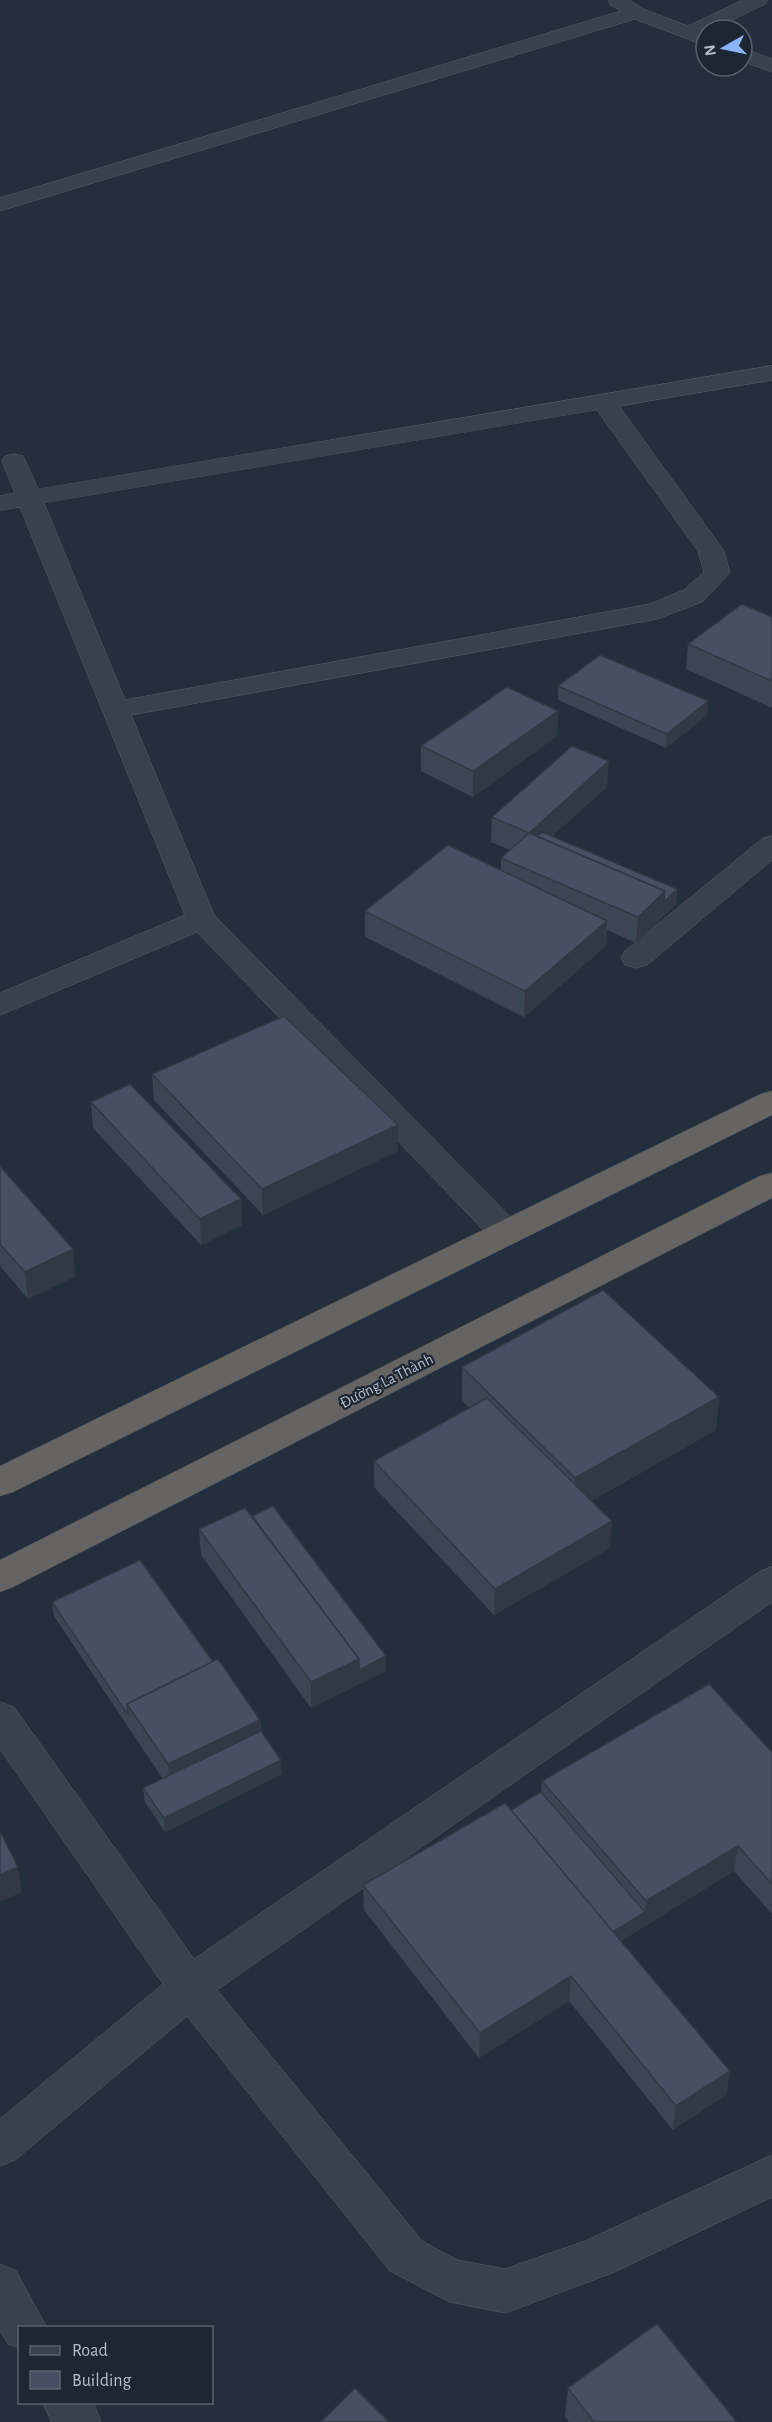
<svg xmlns="http://www.w3.org/2000/svg" width="772" height="2422" viewBox="0 0 772 2422" font-family="'Alegreya Sans',sans-serif">
<style>
.lines{fill:none;stroke-linecap:round;stroke-linejoin:round}
.minor-casing{stroke:#565f6c;stroke-width:1}
.trunk-casing{stroke:#434c59;stroke-width:1}
.minor{fill:#38414e;fill-rule:evenodd}
.trunk{fill:#656462;fill-rule:evenodd}
.wall{fill:#3b4654}
.shaded-wall{fill:#303945}
.building{fill:#455162;stroke:#303945;stroke-width:1.5}
.labels{text-anchor:middle;stroke-width:4.5;stroke-linejoin:round;paint-order:stroke}
.street-label{font-size:16px;fill:#b4bcc9;stroke:#1d2633}
</style>
<rect width="100%" height="100%" fill="#242f3e"/>
<g class="lines">
<g class="minor-casing">
<g id="minor">
<polygon points="609,0 629,0 643,9 688,26 743,0 768,0 765,4 711,30 706,30 706,46 635,19 0,211 0,198 621,11 611,5"/>
<polygon points="742,48 772,59 772,72 742,61"/>
<path d="M772 366V380L619 406 724 551 730 573 702 602 657 619 131 715 214 915 518 1225 523 1233 518 1241 506 1245 494 1241 197 932 0 1015V993L185 915 20 507 0 510V496L15 493 2 461 5 456 14 454 23 456 38 489ZM597 410 698 551 704 572 684 590 650 604 125 700 44 503Z"/>
<polygon points="772,836 772,860 647,965 636,968 625,965 621,958 625,951 762,839"/>
<polygon points="772,1567 772,1602 217,1990 422,2241 457,2260 505,2269 585,2241 772,2155 772,2197 612,2273 505,2313 450,2302 390,2271 187,2016 15,2160 0,2166 0,2119 163,1984 0,1749 0,1702 14,1707 194,1959 759,1572"/>
<polygon points="0,2264 16,2271 47,2328 20,2328 20,2348 8,2344 0,2330"/>
<polygon points="43,2402 93,2402 101,2422 52,2422"/>
</g>
</g>
<g class="trunk-casing">
<g id="trunk">
<polygon points="772,1091 772,1115 13,1492 0,1496 0,1466 761,1094"/>
<polygon points="772,1173 772,1198 13,1587 0,1592 0,1560 760,1176"/>
</g>
</g>
<use href="#minor" class="minor"/>
<use href="#trunk" class="trunk"/>
</g>
<g class="wall">
<polygon points="772,617 772,708 686,669 688,644"/>
<polygon points="558,686 708,701 707,715 666,748 558,700"/>
<polygon points="558,711 557,736 473,797 421,771 421,746"/>
<polygon points="607,787 552,836 677,889 676,904 636,943 607,930 606,946 524,1017 365,937 365,911 501,870 501,858 510,850 491,842 492,817"/>
<polygon points="152,1074 398,1151 263,1215 154,1100"/>
<polygon points="91,1102 241,1199 242,1225 201,1245 93,1128"/>
<polygon points="0,1166 76,1276 28,1299 0,1266"/>
<polygon points="462,1367 719,1397 716,1430 591,1501 610,1548 494,1615 374,1487 374,1461 469,1408 462,1400"/>
<polygon points="252,1516 386,1671 311,1708 201,1555 199,1529"/>
<polygon points="52,1602 213,1662 260,1720 261,1731 282,1774 165,1832 145,1802 143,1788 163,1779 54,1616"/>
<polygon points="772,1752 772,1914 734,1871 621,1941 730,2071 726,2095 673,2130 569,2001 479,2058 364,1910 363,1885 511,1810 541,1792 542,1781"/>
<polygon points="568,2388 737,2422 569,2422 565,2417"/>
</g>
<g class="shaded-wall">
<polygon points="708,701 707,715 666,748 667,734"/>
<polygon points="558,711 557,736 473,797 473,771"/>
<polygon points="609,761 607,787 539,848 529,833"/>
<polygon points="677,889 676,904 636,943 638,917 665,891"/>
<polygon points="607,921 606,946 524,1017 525,991"/>
<polygon points="398,1125 398,1151 263,1215 262,1189"/>
<polygon points="241,1199 242,1225 201,1245 200,1219"/>
<polygon points="73,1249 76,1276 28,1299 25,1272"/>
<polygon points="719,1397 716,1430 572,1511 575,1478"/>
<polygon points="612,1521 610,1548 494,1615 495,1589"/>
<polygon points="386,1656 386,1671 311,1708 311,1682 359,1659"/>
<polygon points="260,1720 262,1745 170,1790 168,1764"/>
<polygon points="281,1760 282,1774 165,1832 164,1818"/>
<polygon points="738,1846 734,1871 605,1951 606,1936 645,1912 646,1901"/>
<polygon points="18,1867 22,1892 0,1902 0,1875"/>
<polygon points="571,1976 569,2001 479,2058 480,2033"/>
<polygon points="730,2071 726,2095 673,2130 676,2106"/>
</g>
<g class="building">
<polygon points="742,604 772,617 772,681 688,644"/>
<polygon points="600,655 708,701 667,734 558,686"/>
<polygon points="507,687 558,711 473,771 421,746"/>
<polygon points="572,746 609,761 529,833 665,891 638,917 501,858 529,833 492,817"/>
<polygon points="542,832 677,889 664,902 665,891 537,836"/>
<polygon points="448,845 607,921 525,991 365,911"/>
<polygon points="284,1016 398,1125 262,1189 152,1074"/>
<polygon points="130,1084 241,1199 200,1219 91,1102"/>
<polygon points="0,1166 73,1249 25,1272 0,1244"/>
<polygon points="603,1290 719,1397 575,1478 462,1367"/>
<polygon points="487,1398 612,1521 495,1589 374,1461"/>
<polygon points="273,1506 386,1656 359,1670 359,1659 252,1516"/>
<polygon points="245,1508 359,1659 311,1682 199,1529"/>
<polygon points="140,1560 213,1662 127,1704 128,1715 52,1602"/>
<polygon points="218,1659 260,1720 168,1764 127,1704"/>
<polygon points="709,1684 772,1752 772,1884 738,1846 646,1901 542,1781"/>
<polygon points="261,1731 281,1760 164,1818 143,1788"/>
<polygon points="541,1792 645,1912 613,1932 511,1810"/>
<polygon points="505,1803 730,2071 676,2106 571,1976 480,2033 363,1885"/>
<polygon points="0,1831 18,1867 0,1875"/>
<polygon points="657,2324 737,2422 594,2422 568,2388"/>
<polygon points="355,2388 389,2422 321,2422"/>
</g>
<g class="labels">
<g class="street-label">
<text transform="translate(386 1380) rotate(-27)" y="6">Đường La Thành</text>
</g>
</g>
<rect x="18" y="2326" width="195" height="78" fill="#1d2633" stroke="#59626f" stroke-width="1.5"/>
<rect x="30" y="2346" width="30" height="9" fill="#38414e" stroke="#59626f" stroke-width="1.5"/>
<text x="72" y="2356" font-size="18" fill="#b4bcc9">Road</text>
<rect x="30" y="2371" width="30" height="18" fill="#455162" stroke="#59626f" stroke-width="1.5"/>
<text x="72" y="2386" font-size="18" fill="#b4bcc9">Building</text>
<g transform="translate(724 48) rotate(261)"><circle r="28" fill="#1d2633" stroke="#59626f" stroke-width="1.5"/>
<path d="M0-4.5L10 22L0 15L-10 22Z" fill="#8ab4f8"/>
<text y="-9" font-size="16" font-weight="bold" text-anchor="middle" fill="#b4bcc9">N</text>
</g>
</svg>
